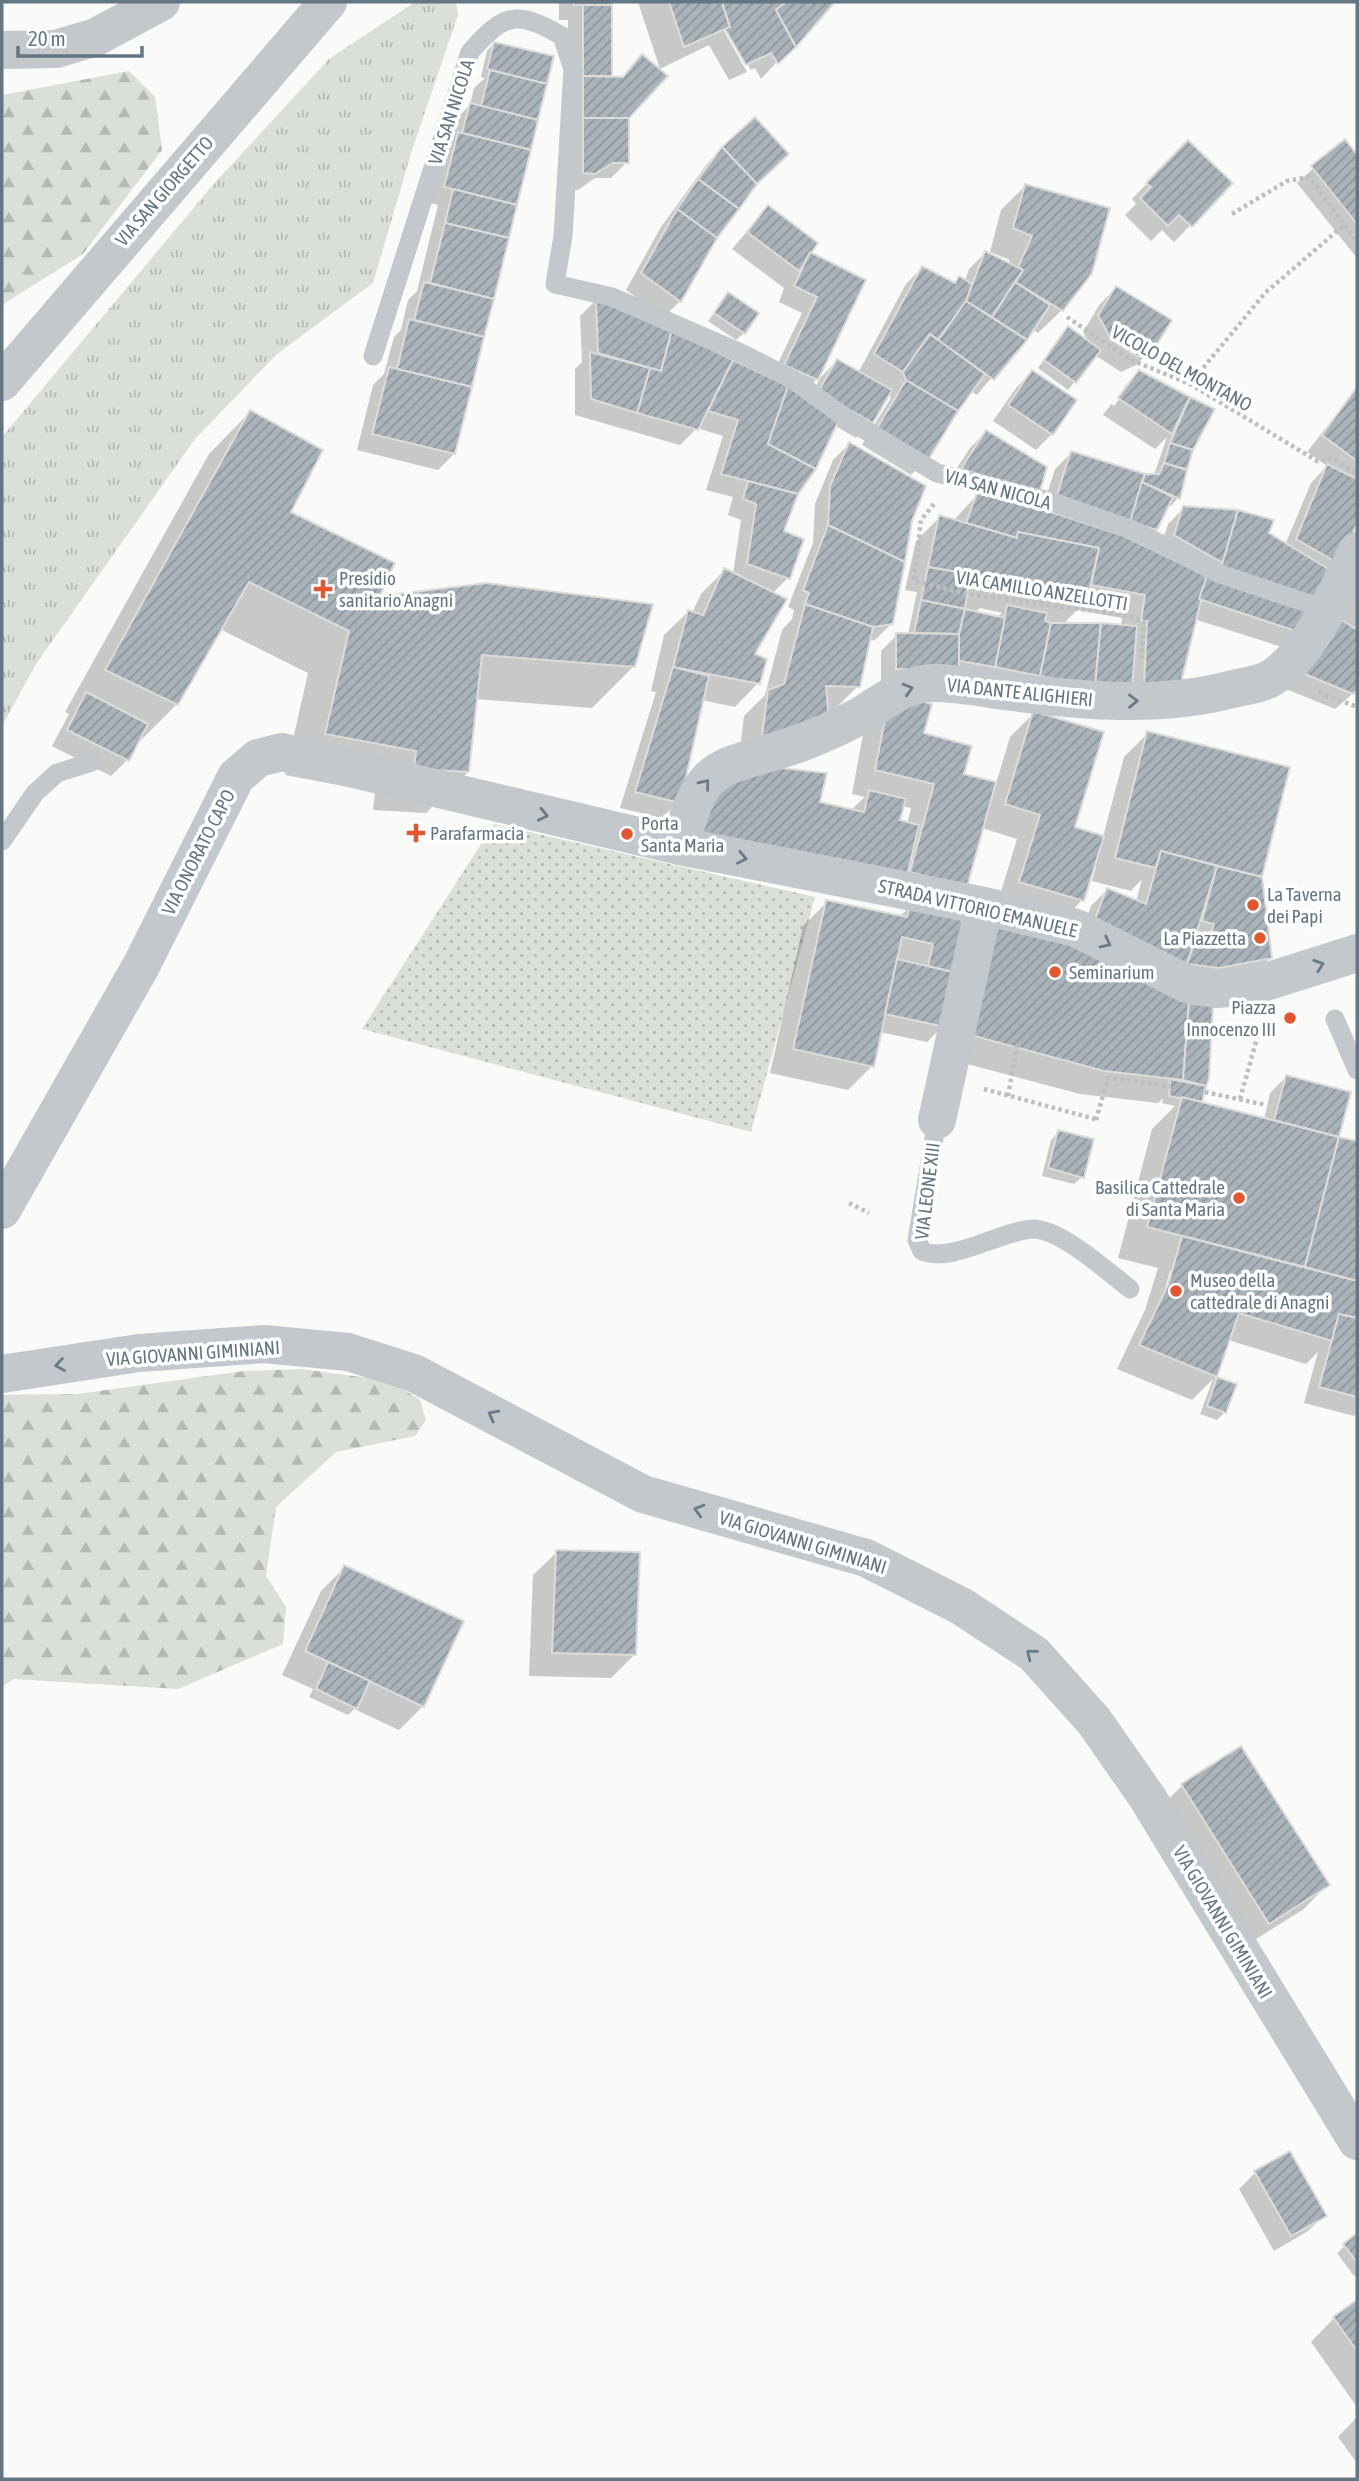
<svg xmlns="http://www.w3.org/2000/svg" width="1359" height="2481" viewBox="0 0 1359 2481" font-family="'Asap Condensed',sans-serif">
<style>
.grass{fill:url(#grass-tufts)}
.forest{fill:url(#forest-firs)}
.park{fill:url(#park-dots)}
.shadow{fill:#0003;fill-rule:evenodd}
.building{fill:url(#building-hatch);stroke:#dcdcda;stroke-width:2}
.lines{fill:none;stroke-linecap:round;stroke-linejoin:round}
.path{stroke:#bbbfc2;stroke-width:4.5;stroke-dasharray:3.5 3.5;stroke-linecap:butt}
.service{stroke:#c3c8cc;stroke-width:19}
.minor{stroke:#c3c8cc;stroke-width:38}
.tertiary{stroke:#c3c8cc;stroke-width:38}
.oneway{stroke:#6a7a87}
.poi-dot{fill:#e4572e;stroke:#fff;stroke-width:2.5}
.labels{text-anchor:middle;stroke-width:7;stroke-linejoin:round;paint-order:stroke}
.street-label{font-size:19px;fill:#657683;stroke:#fff}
.poi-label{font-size:19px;fill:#657683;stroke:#fff;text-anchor:start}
</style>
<defs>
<pattern id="grass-tufts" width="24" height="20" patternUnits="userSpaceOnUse" patternTransform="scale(1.75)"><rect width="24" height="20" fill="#dadfd7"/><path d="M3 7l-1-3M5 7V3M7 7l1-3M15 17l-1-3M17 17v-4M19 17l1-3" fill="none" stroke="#b4b9b4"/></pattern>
<pattern id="forest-firs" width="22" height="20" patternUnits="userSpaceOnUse" patternTransform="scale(1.75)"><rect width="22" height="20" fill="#dadfd7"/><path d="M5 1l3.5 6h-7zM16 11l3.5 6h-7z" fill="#b4b9b4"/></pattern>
<pattern id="park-dots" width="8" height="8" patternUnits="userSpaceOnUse" patternTransform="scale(1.75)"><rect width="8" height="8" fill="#dadfd7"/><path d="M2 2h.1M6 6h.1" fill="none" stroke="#b4b9b4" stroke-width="1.8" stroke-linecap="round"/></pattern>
<pattern id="building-hatch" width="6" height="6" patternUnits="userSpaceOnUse" patternTransform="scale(1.75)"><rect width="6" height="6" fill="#aab3b9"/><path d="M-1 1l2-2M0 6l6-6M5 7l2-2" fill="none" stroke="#8e969c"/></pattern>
</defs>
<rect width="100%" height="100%" fill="#fafaf8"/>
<polygon class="grass" points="415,2 456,2 458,15 412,150 373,283 277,354 195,439 36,664 2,726 2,437 212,186 329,59"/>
<g class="forest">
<polygon points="129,71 155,97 162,150 83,254 2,305 2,95"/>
<polygon points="301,1369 391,1381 420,1400 426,1420 415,1436 336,1452 276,1507 266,1576 286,1607 283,1644 178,1689 14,1679 2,1686 2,1395 77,1394 244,1371"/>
</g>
<polygon class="park" points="494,824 815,897 751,1132 362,1029"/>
<g class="shadow">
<polygon points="559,2 610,2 610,78 621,78 642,56 628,117 627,162 611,178 595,178 578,190 567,188 568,20 559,20"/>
<polygon points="638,2 832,2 761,79 755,68 751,70 726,28 724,31 747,72 729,80 709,45 660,69"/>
<polygon points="494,43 552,57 454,454 438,470 357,450 373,385 384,374 394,337 401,330 408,300 417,291 438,205 429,203 454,121 470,105 474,88 485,78 481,77 487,51"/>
<polygon points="1344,141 1357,157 1357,258 1297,183"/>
<polygon points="1188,142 1231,184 1174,242 1162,230 1151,241 1125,215 1136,204 1132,199"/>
<polygon points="723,148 753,186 715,237 680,301 664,317 626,290 661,227 707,164"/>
<polygon points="1025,186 1062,310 1038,333 1032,329 977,395 971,391 927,459 911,475 862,445 891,398 889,393 872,422 856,438 834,425 796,493 782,532 788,578 772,594 753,655 758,683 735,707 701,700 678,802 662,818 620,808 656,692 651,691 664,635 688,612 692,613 701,594 725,570 733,574 741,520 728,515 733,497 706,490 723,436 697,428 680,445 575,415 575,369 582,362 580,316 596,300 671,331 770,380 802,313 779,302 784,288 732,249 768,207 807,253 864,281 817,379 799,397 807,402 821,377 837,361 858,373 906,284 922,268 953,284 959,278 965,281 969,269 985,253 1008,264 1010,260 990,252 1001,210"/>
<polygon points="1116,288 1153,348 1136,365 1121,372 1095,355 1068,390 1038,368 1061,336 1089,343 1083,332 1100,304"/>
<polygon points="728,295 744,333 736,340 708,321"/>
<polygon points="1032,372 1052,434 1036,450 993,421 1016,388"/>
<path d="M1139 372 1213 409 1192 449 1178 498 1171 506 1167 505 1156 529 1148 536 1158 554 1168 524 1184 508 1267 534 1285 545 1311 483 1327 466 1307 452 1357 388V517L1340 564 1285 648 1194 619 1177 690 881 684V651L897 635H908L917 592 905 590 916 541 940 517 953 521 978 494 946 485 970 448 986 432 1038 491 1042 510 1055 469 1071 453 1144 476 1154 475 1167 437 1155 449 1103 415 1124 387 1111 404 1114 406 1128 387H1124ZM980 608 1002 613 996 618 974 613ZM1077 610 1122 618 1121 627 1062 625Z"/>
<polygon points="250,412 289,513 377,598 634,666 592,708 476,699 468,772 426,813 373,810 375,792 285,775 308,673 220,629 177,704 135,746 127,760 111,776 52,746 69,714 65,712 209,454"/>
<polygon points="849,444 910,520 891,624 875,640 868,641 858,686 834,710 826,710 738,765 744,716 765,695 782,630 792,619 794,610 788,607 813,543 815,504 833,460"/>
<polygon points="1357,550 1357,628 1353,626 1351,628 1357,632 1357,690 1335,709 1286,689"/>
<path d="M888 710 922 734 962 775 996 784 1010 737 1034 713 1073 828 1103 837 1124 757 1148 733 1287 769 1260 877 1270 958 1254 974 1202 983 1080 935 1091 906 1107 890 1136 902 1142 879 1131 891 1092 881 1096 867 1093 866 1082 900 1059 924 997 905 1017 839 982 828 966 886 968 919 943 1026 927 1042 880 1032 872 1066 848 1090 770 1073 803 926 827 902 899 917 911 906 818 803 850 811 865 797 852 794 863 734ZM902 806 911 808 907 824 898 822Z"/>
<path d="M969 945 1208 1078 1200 1103 1264 1120 1270 1093 1286 1077 1348 1093 1337 1138 1357 1143V1413L1354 1416 1304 1403 1318 1352 1306 1364 1228 1340 1215 1378 1235 1385 1225 1412 1217 1420 1200 1414 1213 1379 1192 1400 1117 1369 1145 1310 1158 1268 1118 1258 1152 1129 1175 1106 1162 1103 1163 1098 1158 1103 1080 1094 944 1058ZM1170 1271H1174L1167 1293 1164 1292Z"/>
<polygon points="1059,1132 1082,1177 1074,1184 1042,1176 1051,1140"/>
<polygon points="557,1552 635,1654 611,1678 529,1676 533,1575"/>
<polygon points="345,1567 423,1706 399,1730 354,1709 348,1715 309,1697 313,1689 282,1675 321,1591"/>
<polygon points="1241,1749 1327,1885 1304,1909 1245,1946 1158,1809 1182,1786"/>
<polygon points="1289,2154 1324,2216 1308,2231 1274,2251 1239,2189 1255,2173"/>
<polygon points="1357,2235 1357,2274 1354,2276 1337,2253"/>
<polygon points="1357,2302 1357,2407 1311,2342 1334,2318"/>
<polygon points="1357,2417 1357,2463 1338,2437"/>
</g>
<g class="building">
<rect x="574" y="2" width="38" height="3"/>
<polygon points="669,2 722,2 730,27 684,47"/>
<polygon points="722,2 786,2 776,10 796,47 778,64 771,53 746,65 725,29 730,27"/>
<polygon points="786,2 835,2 796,47 776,10"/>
<rect x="583" y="5" width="29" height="71"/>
<polygon points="494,42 554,56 547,84 487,69"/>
<polygon points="642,54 668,76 629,118 583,118 583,76 623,77"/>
<polygon points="490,70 547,84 538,120 481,106"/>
<polygon points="470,103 538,120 531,150 462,133"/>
<polygon points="755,117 789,154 757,184 722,147"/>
<polygon points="583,118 629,118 629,163 613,163 595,174 583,173"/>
<polygon points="458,132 531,150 517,205 444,187"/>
<polygon points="1345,139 1357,155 1357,224 1311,166"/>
<polygon points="1188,140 1233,183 1192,227 1179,215 1168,226 1140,198 1151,187 1146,183"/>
<polygon points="722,147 757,184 739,209 698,179"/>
<polygon points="698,179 739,209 717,238 677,209"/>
<polygon points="1025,184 1110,208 1092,273 1063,311 1015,282 1023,270 1018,267 1032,236 1013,228"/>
<polygon points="453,189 517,205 509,238 445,223"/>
<polygon points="768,205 818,243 799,271 747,232"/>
<polygon points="677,209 717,238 681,302 641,273"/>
<polygon points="445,223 509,238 494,299 430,283"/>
<polygon points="985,251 1023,270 992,317 966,301"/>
<polygon points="810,252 866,280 818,380 784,365 817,297 794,286"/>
<polygon points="922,266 955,283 959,276 972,284 966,301 938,340 930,334 903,372 874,354"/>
<polygon points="424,282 494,299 484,337 414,320"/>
<polygon points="1015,282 1050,305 1027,340 992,317"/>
<polygon points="1116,286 1172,320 1154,349 1138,357 1111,339 1098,315"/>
<polygon points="728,292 759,313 745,334 714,313"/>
<polygon points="596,298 672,330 661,371 598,353"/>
<polygon points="966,301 1027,340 994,380 938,340"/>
<polygon points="409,319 484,337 472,387 397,369"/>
<polygon points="1068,326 1101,350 1076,383 1044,360"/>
<polygon points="672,330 733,360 698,430 637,413 650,368 661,371"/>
<polygon points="930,334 985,374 958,411 906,380 903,372"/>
<polygon points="590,352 650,368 637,413 591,399"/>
<polygon points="837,359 892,390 873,423 818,392"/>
<polygon points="733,360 788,386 768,444 816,469 798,494 721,474 738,420 708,411"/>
<polygon points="389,367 472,387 455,454 372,434"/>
<polygon points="1032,370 1077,400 1053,435 1008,405"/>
<polygon points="1139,370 1190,397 1172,434 1118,398"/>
<polygon points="906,380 958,411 928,460 877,428"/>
<polygon points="788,386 838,422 816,469 768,444"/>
<polygon points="1357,387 1357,461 1322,435"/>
<polygon points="1190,397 1215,409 1193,450 1170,443"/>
<polygon points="250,410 323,450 291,512 395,563 380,596 487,583 653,604 635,667 482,655 469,772 414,769 416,751 325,734 349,631 249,582 178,705 105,670"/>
<polygon points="986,430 1047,467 1040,492 961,469"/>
<polygon points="849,442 926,486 912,521 905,562 828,525 830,486"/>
<polygon points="1170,443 1193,450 1187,470 1164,463"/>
<polygon points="1071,451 1145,474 1130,522 1056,498"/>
<polygon points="1164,463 1187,470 1180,499 1142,482 1145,474 1159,474"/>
<polygon points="1327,464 1357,479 1357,522 1341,565 1296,539"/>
<polygon points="748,481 798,494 784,531 804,539 790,579 747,564 756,504 743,499"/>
<polygon points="1142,482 1173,497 1157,530 1130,522"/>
<polygon points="977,493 1042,509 1124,536 1207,576 1179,691 1144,686 1147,621 1141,620 1145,595 1091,585 1099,548 1018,532 1017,538 966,523"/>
<polygon points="1183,506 1238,510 1223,563 1174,535"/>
<polygon points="1238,510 1274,520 1269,533 1335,573 1317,602 1221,568"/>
<polygon points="939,515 1017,538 1018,532 1099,548 1086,604 1003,584 1000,589 969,579 963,573 928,567"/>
<polygon points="828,525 905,562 893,624 873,627 805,604 809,593 803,590"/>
<polygon points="928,567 963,573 969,579 965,609 921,600"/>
<polygon points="724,568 787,599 755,654 767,659 760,684 673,667 688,610 703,615"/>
<polygon points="1207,576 1310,610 1302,633 1199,599"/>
<polygon points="921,600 965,609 959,634 914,633"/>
<polygon points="805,604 873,627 860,687 826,686 829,720 761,743 768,690 784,684"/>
<polygon points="1007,605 1047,613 1045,621 1051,623 1040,676 995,667"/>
<polygon points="965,609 1005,618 995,667 959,661 959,634"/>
<polygon points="1336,616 1357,630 1357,690 1353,694 1300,672"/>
<polygon points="1051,623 1101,623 1095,686 1040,676"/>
<polygon points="1101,623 1137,626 1132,689 1095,686"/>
<polygon points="896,633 959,634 959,670 896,669"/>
<polygon points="673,667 709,676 680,803 635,792"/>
<polygon points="86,692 148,724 129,761 67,730"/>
<polygon points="913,699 932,704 924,733 972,746 964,774 996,782 967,887 910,872 934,784 875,770 887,709"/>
<polygon points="1033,711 1104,732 1075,827 1104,836 1084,901 1019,882 1040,815 1005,804"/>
<polygon points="1147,731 1290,767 1262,877 1161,851 1156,868 1115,858"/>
<polygon points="763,766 827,773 820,802 864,812 869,790 906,799 900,820 919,825 906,880 701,836 720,779"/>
<polygon points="1161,851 1217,866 1187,964 1095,919 1107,888 1146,904"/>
<polygon points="1217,866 1262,877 1272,958 1219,968 1187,964 1196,939 1209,942 1214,924 1202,921"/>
<polygon points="826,900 907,917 910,904 970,918 957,973 928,966 933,944 902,937 874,1067 793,1049"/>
<polygon points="993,919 1071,942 1189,1003 1183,1080 1104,1071 967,1034"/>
<polygon points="897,959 957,973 945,1027 885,1014"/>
<polygon points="1189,1003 1213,1006 1209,1079 1206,1086 1183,1080"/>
<polygon points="1286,1075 1351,1092 1339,1137 1274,1120"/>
<polygon points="1170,1079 1206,1086 1202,1102 1169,1096"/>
<polygon points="1182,1097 1339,1137 1305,1267 1147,1227"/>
<polygon points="1058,1130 1094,1139 1084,1178 1048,1168"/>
<polygon points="1339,1137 1357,1141 1357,1281 1305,1267"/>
<polygon points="1182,1236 1357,1281 1357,1318 1339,1314 1332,1341 1239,1313 1217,1377 1139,1345 1168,1285"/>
<polygon points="1339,1314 1357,1318 1357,1397 1319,1387"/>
<polygon points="1217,1377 1237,1384 1226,1413 1207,1406"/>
<polygon points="556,1550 640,1552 636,1655 552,1653"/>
<polygon points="344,1565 464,1621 424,1707 305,1651"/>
<polygon points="328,1662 370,1681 357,1709 316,1689"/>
<polygon points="1241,1746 1330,1885 1269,1924 1181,1784"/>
<polygon points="1290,2151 1327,2216 1291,2236 1254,2171"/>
<polygon points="1357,2233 1357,2262 1343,2244"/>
<polygon points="1357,2300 1357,2351 1333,2317"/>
</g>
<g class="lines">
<g class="path">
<polyline points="1232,214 1287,181 1309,177 1357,242"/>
<polyline points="1067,317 1131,360 1190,384 1317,461 1332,458 1357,474"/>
<polyline points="1190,384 1265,293 1343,226"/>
<polyline points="934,504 921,520 914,581 967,594 1127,615 1144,622 1141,662"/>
<polyline points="1319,692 1357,707"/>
<polyline points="984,1089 1099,1120"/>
<polyline points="1205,1092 1266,1105"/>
<polyline points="1008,1096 1017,1046"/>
<polyline points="1240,1099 1259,1031"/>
<polyline points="1096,1120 1108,1078 1170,1086"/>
<polyline points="849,1203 869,1213"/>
</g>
<g class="service">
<path d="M373 356 470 52C504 14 515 9 562 36L573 69 563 236 555 284 612 297 743 354 792 379 850 421 937 473 1053 502 1133 530 1220 574 1325 609"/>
<polyline points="2,841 35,793 57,773 92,762"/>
<polyline points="1335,1019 1357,1070"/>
<path d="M937 1120 917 1240 922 1251C950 1264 1003 1230 1033 1229 1061 1229 1108 1272 1130 1289"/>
</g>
<g class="minor">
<polyline points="2,50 56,49 96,37 161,2"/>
<path d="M680 846C702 755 722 771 800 743 820 736 839 727 858 717 883 703 903 683 934 683 959 683 987 689 1012 692 1085 701 1161 708 1233 689 1245 686 1263 684 1273 677 1311 652 1337 591 1357 551"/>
<polyline points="937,1120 984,906"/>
<polyline points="2,1210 141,966 236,777 258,758 282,752 680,846 984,906 1076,928 1187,984 1215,989 1250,987 1357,953"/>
</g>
<g class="tertiary">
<polyline points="2,382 328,2"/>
<polyline points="2,1374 139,1353 264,1344 348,1352 414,1373 643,1494 866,1558 961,1606 1034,1654 1094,1721 1147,1797 1357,2141"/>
</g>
</g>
<defs><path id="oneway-chevron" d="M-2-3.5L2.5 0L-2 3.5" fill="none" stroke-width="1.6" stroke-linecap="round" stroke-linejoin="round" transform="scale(1.75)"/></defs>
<g class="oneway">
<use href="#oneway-chevron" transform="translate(908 689) rotate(-16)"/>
<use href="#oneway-chevron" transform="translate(1133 701) rotate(-1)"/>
<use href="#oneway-chevron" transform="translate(705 784) rotate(-51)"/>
<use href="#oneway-chevron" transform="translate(543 815) rotate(13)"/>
<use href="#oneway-chevron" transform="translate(742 858) rotate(11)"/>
<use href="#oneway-chevron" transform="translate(1106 943) rotate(27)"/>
<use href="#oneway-chevron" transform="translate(1319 965) rotate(-19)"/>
<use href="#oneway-chevron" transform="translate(60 1365) rotate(171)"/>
<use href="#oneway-chevron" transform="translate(493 1415) rotate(-152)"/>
<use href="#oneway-chevron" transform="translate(699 1510) rotate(-164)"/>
<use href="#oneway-chevron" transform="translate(1031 1654) rotate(-141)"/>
</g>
<g class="poi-dot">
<path d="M319.5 578.5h7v7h7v7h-7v7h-7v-7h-7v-7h7z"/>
<path d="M412.5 822.5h7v7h7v7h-7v7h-7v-7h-7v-7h7z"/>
<circle cx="627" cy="834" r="7"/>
<circle cx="1253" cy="905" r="7"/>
<circle cx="1260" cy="938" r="7"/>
<circle cx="1055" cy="972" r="7"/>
<circle cx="1290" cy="1018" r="7"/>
<circle cx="1239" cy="1198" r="7"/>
<circle cx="1176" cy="1291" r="7"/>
</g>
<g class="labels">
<g class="street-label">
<text transform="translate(451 112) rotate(-72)" y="7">VIA SAN NICOLA</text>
<text transform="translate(164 191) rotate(-49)" y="7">VIA SAN GIORGETTO</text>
<text transform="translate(1182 368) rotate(29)" y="7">VICOLO DEL MONTANO</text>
<text transform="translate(998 489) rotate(15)" y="7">VIA SAN NICOLA</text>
<text transform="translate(1042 590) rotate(9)" y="7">VIA CAMILLO ANZELLOTTI</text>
<text transform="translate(1020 692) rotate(6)" y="7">VIA DANTE ALIGHIERI</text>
<text transform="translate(198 852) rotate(-63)" y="7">VIA ONORATO CAPO</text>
<text transform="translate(978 908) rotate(13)" y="7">STRADA VITTORIO EMANUELE</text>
<text transform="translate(927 1191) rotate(-83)" y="7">VIA LEONE XIII</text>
<text transform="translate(193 1353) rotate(-4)" y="7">VIA GIOVANNI GIMINIANI</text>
<text transform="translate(803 1542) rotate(17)" y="7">VIA GIOVANNI GIMINIANI</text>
<text transform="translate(1223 1922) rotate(59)" y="7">VIA GIOVANNI GIMINIANI</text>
</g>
<g class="poi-label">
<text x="339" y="585">Presidio<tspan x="339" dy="22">sanitario Anagni</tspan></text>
<text x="641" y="830">Porta<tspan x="641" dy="22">Santa Maria</tspan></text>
<text x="430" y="840">Parafarmacia</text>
<text x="1267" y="901">La Taverna<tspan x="1267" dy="22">dei Papi</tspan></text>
<text x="1246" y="945" text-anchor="end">La Piazzetta</text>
<text x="1069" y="979">Seminarium</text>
<text x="1276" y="1014" text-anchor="end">Piazza<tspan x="1276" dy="22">Innocenzo III</tspan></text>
<text x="1225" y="1194" text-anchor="end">Basilica Cattedrale<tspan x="1225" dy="22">di Santa Maria</tspan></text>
<text x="1190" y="1287">Museo della<tspan x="1190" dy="22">cattedrale di Anagni</tspan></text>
</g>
</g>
<rect width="1359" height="2481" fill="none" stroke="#657683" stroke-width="7"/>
<path d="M18 46v10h124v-10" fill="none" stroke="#657683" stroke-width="3.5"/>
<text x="28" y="46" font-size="21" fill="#657683" stroke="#ffffff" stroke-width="5" paint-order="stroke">20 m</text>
</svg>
